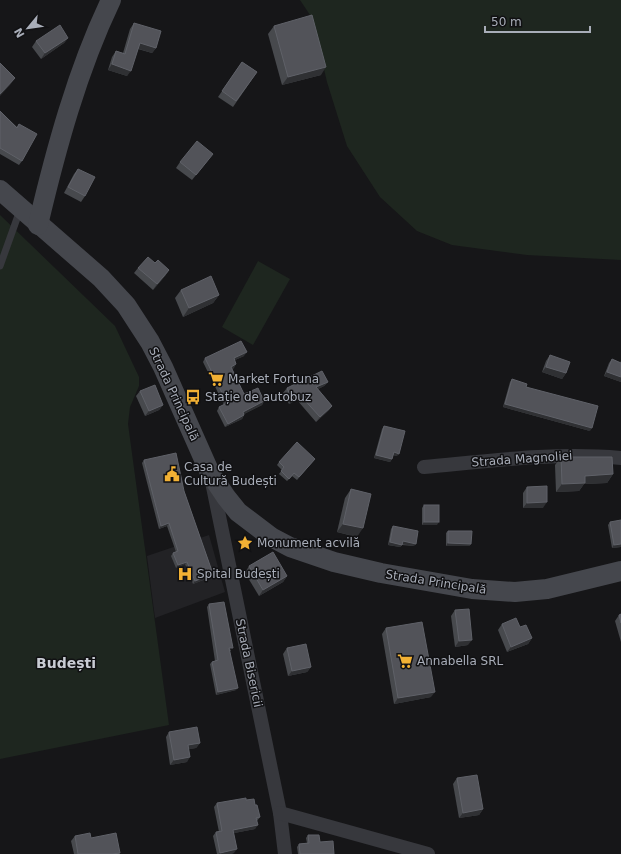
<svg xmlns="http://www.w3.org/2000/svg" width="621" height="854" viewBox="0 0 621 854" font-family="'DejaVu Sans',sans-serif">
<style>
.built{fill:#222225}
.green{fill:#1e261f}
.lines{fill:none;stroke-linecap:round;stroke-linejoin:round}
.lane{stroke:#37383d;stroke-width:7}
.street{stroke:#37383d;stroke-width:14}
.secondary{stroke:#45474d;stroke-width:20}
.wall{fill:#47494d}
.shaded-wall{fill:#2f3033}
.building{fill:#525359;stroke:#5f6168}
.labels{text-anchor:middle;stroke-width:3;stroke-linejoin:round;paint-order:stroke}
.poi-label{font-size:12px;fill:#a8adb8;stroke:#111113;text-anchor:start}
.street-label{font-size:12px;fill:#a8adb8;stroke:#111113}
.quarter-label{font-size:14px;font-weight:bold;fill:#c9ccd4;stroke:#111113}
</style>
<rect width="100%" height="100%" fill="#161618"/>
<polygon class="built" points="209,535 225,592 155,618 147,556"/>
<g class="green">
<polygon points="300,0 621,0 621,260 527,255 452,245 417,231 380,197 347,146 327,82 312,18"/>
<polygon points="0,215 115,326 139,377 139,386 130,407 128,424 169,725 0,759"/>
<polygon points="258,261 290,279 253,345 222,327"/>
</g>
<g class="lines">
<polyline class="lane" points="0,266 20,210"/>
<g class="street">
<path d="M424 467C489 461 555 452 621 458"/>
<polyline points="212,482 280,813 285,854"/>
<polyline points="280,813 428,854"/>
</g>
<g class="secondary">
<polyline points="0,190 101,278 126,305 150,342 163,367 210,473 226,497 238,512 271,537 290,547 334,562 381,573 472,589 515,592 547,589 621,571"/>
<path d="M38 225C56 149 77 71 111 0"/>
</g>
</g>
<g class="wall">
<polygon points="134,23 156,48 152,53 138,49 127,76 108,70 112,57 116,51 123,53 130,29"/>
<polygon points="274,26 321,75 282,85 268,34"/>
<polygon points="68,38 64,43 41,59 32,47 36,41"/>
<polygon points="242,62 257,72 233,107 218,97"/>
<polygon points="0,111 17,127 19,124 22,161 19,165 0,154"/>
<polygon points="209,159 192,180 176,168 180,162"/>
<polygon points="78,169 85,196 81,202 64,193 74,174"/>
<polygon points="155,263 169,270 165,276 153,290 134,273 138,268"/>
<polygon points="181,290 219,295 213,303 183,317 175,298"/>
<polygon points="550,355 566,373 562,379 542,372 546,361"/>
<polygon points="244,356 235,360 234,368 232,369 244,394 264,401 262,405 244,414 244,415 242,419 225,427 217,411 219,407 224,405 203,362 205,358"/>
<polygon points="612,359 620,363 621,361 621,382 604,376 609,363"/>
<polygon points="512,379 526,387 590,431 503,407 510,382"/>
<polygon points="328,382 324,386 318,389 332,406 329,410 316,422 297,400 289,404 283,393 287,388"/>
<polygon points="140,391 163,405 159,410 145,416 136,396"/>
<polygon points="384,426 397,456 393,455 392,459 390,462 374,458 382,429"/>
<polygon points="561,457 613,474 607,483 584,484 579,491 556,492 555,465"/>
<polygon points="315,459 297,480 292,476 287,481 279,474 282,470 277,465 279,462"/>
<polygon points="144,460 184,491 213,574 211,577 193,584 185,564 176,568 171,556 173,553 176,552 167,526 159,529 142,463"/>
<polygon points="527,487 543,508 523,508 523,493"/>
<polygon points="351,489 357,537 337,532 345,498"/>
<polygon points="424,505 437,525 422,525 422,508"/>
<polygon points="610,522 621,547 612,548 608,525"/>
<polygon points="393,526 414,546 402,545 400,547 388,545 391,529"/>
<polygon points="448,531 471,544 469,546 446,546 446,533"/>
<polygon points="249,566 287,576 283,582 259,596 245,573"/>
<polygon points="209,604 231,651 230,651 236,690 216,695 210,664 212,662 215,661 207,607"/>
<polygon points="455,610 468,645 455,647 451,616"/>
<polygon points="621,614 621,642 615,621 619,615"/>
<polygon points="502,624 520,627 532,638 528,644 507,652 498,630"/>
<polygon points="386,628 431,697 394,704 382,634"/>
<polygon points="287,648 311,667 307,672 288,676 283,654"/>
<polygon points="169,732 200,743 196,748 189,749 187,762 170,765 166,737"/>
<polygon points="457,778 483,809 479,815 459,818 453,784"/>
<polygon points="246,800 255,805 260,817 257,821 255,829 234,833 234,853 230,854 217,854 213,836 216,832 219,832 214,807 217,803"/>
<polygon points="308,835 320,842 334,854 298,854 297,847 299,844 307,843 306,838"/>
<polygon points="75,836 91,838 120,853 119,854 74,854 71,841"/>
</g>
<g class="shaded-wall">
<polygon points="68,38 64,43 41,59 45,53"/>
<polygon points="140,43 156,48 152,53 136,48"/>
<polygon points="112,64 131,71 127,76 108,70"/>
<polygon points="326,67 321,75 282,85 288,77"/>
<polygon points="15,78 10,85 0,96 0,94"/>
<polygon points="169,270 165,276 153,290 157,284"/>
<polygon points="219,295 213,303 183,317 189,308"/>
<polygon points="247,352 244,356 231,362 234,358"/>
<polygon points="236,364 234,368 228,371 231,367"/>
<polygon points="546,367 566,373 562,379 542,372"/>
<polygon points="607,372 621,377 621,382 604,376"/>
<polygon points="328,382 324,386 313,392 316,387"/>
<polygon points="300,395 297,400 289,404 292,399"/>
<polygon points="264,401 262,405 240,416 243,412"/>
<polygon points="505,404 592,428 590,431 503,407"/>
<polygon points="163,405 159,410 145,416 149,411"/>
<polygon points="332,406 329,410 316,422 320,417"/>
<polygon points="244,415 242,419 225,427 228,424"/>
<polygon points="394,452 399,454 397,456 392,455"/>
<polygon points="376,455 392,459 390,462 374,458"/>
<polygon points="613,474 607,483 584,484 579,491 556,492 562,484 585,476"/>
<polygon points="547,502 543,508 523,508 527,503"/>
<polygon points="424,522 439,522 437,525 422,525"/>
<polygon points="169,523 167,526 159,529 161,526"/>
<polygon points="343,524 363,528 357,537 337,532"/>
<polygon points="403,541 416,544 414,546 401,544"/>
<polygon points="390,542 402,545 400,547 388,545"/>
<polygon points="448,543 471,544 469,546 446,546"/>
<polygon points="621,544 621,547 612,548 614,545"/>
<polygon points="187,562 185,564 176,568 178,565"/>
<polygon points="213,574 211,577 193,584 195,581"/>
<polygon points="287,576 283,582 259,596 263,590"/>
<polygon points="532,638 528,644 507,652 511,647"/>
<polygon points="472,640 468,645 455,647 459,641"/>
<polygon points="311,667 307,672 288,676 292,671"/>
<polygon points="238,688 236,690 216,695 218,692"/>
<polygon points="435,692 431,697 394,704 398,698"/>
<polygon points="200,743 196,748 185,750 188,745"/>
<polygon points="190,757 187,762 170,765 174,760"/>
<polygon points="483,809 479,815 459,818 463,813"/>
<polygon points="258,825 255,829 230,834 233,830"/>
<polygon points="237,849 234,853 230,854 219,854 220,853"/>
</g>
<g class="building">
<polygon points="312,15 326,67 288,77 274,26"/>
<polygon points="134,23 161,31 156,48 140,43 131,71 112,64 116,51 125,54"/>
<polygon points="60,25 68,38 45,53 36,41"/>
<polygon points="242,62 257,72 236,101 222,91"/>
<polygon points="0,63 15,78 0,94"/>
<polygon points="0,111 17,128 19,124 37,134 22,161 0,148"/>
<polygon points="197,141 213,154 196,175 180,162"/>
<polygon points="78,169 95,177 85,196 68,187"/>
<polygon points="148,257 155,263 158,260 169,270 157,284 138,268"/>
<polygon points="211,276 219,295 189,308 181,290"/>
<polygon points="241,341 247,352 234,358 236,364 231,367 244,394 258,388 264,401 243,412 244,415 228,424 219,407 227,403 205,358"/>
<polygon points="550,355 570,362 566,373 546,367"/>
<polygon points="612,359 621,363 621,377 607,372"/>
<polygon points="322,371 328,382 316,387 332,406 320,417 300,395 292,399 287,388"/>
<polygon points="512,379 527,384 526,387 598,406 592,428 505,404"/>
<polygon points="155,385 163,405 149,411 140,391"/>
<polygon points="384,426 405,431 399,454 394,452 392,459 376,455"/>
<polygon points="297,442 315,459 299,477 294,473 289,479 281,471 284,467 279,462"/>
<polygon points="176,453 184,491 213,574 195,581 187,562 178,565 173,553 178,551 169,523 161,526 144,460"/>
<polygon points="561,457 612,457 613,474 585,476 585,483 562,484"/>
<polygon points="547,486 547,502 527,503 527,487"/>
<polygon points="351,489 371,494 363,528 343,524"/>
<rect x="424" y="505" width="15" height="17"/>
<polygon points="621,520 621,544 614,545 610,522"/>
<polygon points="393,526 418,531 416,544 403,541 402,545 390,542"/>
<polygon points="448,531 472,531 471,544 448,543"/>
<polygon points="273,552 287,576 263,590 249,566"/>
<polygon points="224,602 233,648 229,648 238,688 218,692 212,662 218,660 209,604"/>
<polygon points="469,609 472,640 459,641 455,610"/>
<polygon points="621,614 621,623 619,615"/>
<polygon points="516,618 520,627 526,625 532,638 511,647 502,624"/>
<polygon points="422,622 435,692 398,698 386,628"/>
<polygon points="306,644 311,667 292,671 287,648"/>
<polygon points="197,727 200,743 188,745 190,757 174,760 169,732"/>
<polygon points="477,775 483,809 463,813 457,778"/>
<polygon points="246,798 246,800 254,799 255,805 257,805 260,817 256,818 258,825 233,830 237,849 220,853 216,832 222,831 217,803"/>
<polygon points="90,833 91,838 116,833 120,853 112,854 78,854 75,836"/>
<polygon points="308,835 319,835 320,842 333,841 334,854 300,854 299,844 309,843"/>
</g>
<defs>
<g id="supermarket-bare" transform="scale(1.2)"><path d="M-6-5.5h2.5l.6 2H6L4.5 2H-2.5L-4.4-4H-6ZM-1.5 3.2a1.3 1.3 0 1 0 .1 0ZM3 3.2a1.3 1.3 0 1 0 .1 0Z" fill="#f2b134" stroke="#111113" stroke-width="2.5" paint-order="stroke"/></g>
<g id="bus-bare" transform="scale(1.2)"><path d="M-5-6H5V4H4V6H2V4H-2V6H-4V4H-5ZM-3.5-4V0h7V-4ZM-3.5 1.2v1.5H-2V1.2ZM2 1.2v1.5H3.5V1.2Z" fill="#f2b134" stroke="#111113" stroke-width="2.5" paint-order="stroke"/></g>
<g id="civic-bare" transform="scale(1.2)"><path d="M-.6-6.5H3V-4.5H.6V-3L4-1V1h2V6H-6V1h2V-1L-.6-3ZM-1.2 2.5V6h2.4V2.5Z" fill="#f2b134" stroke="#111113" stroke-width="2.5" paint-order="stroke"/></g>
<g id="sight-bare" transform="scale(1.2)"><path d="M0-6L1.8-2.2L6-1.7L2.9 1.2L3.7 5.4L0 3.3L-3.7 5.4L-2.9 1.2L-6-1.7L-1.8-2.2Z" fill="#f2b134" stroke="#111113" stroke-width="2.5" paint-order="stroke"/></g>
<g id="hospital-bare" transform="scale(1.2)"><path d="M-5-5h3v3.5h4V-5h3V5h-3V1.5h-4V5h-3Z" fill="#f2b134" stroke="#111113" stroke-width="2.5" paint-order="stroke"/></g>
</defs>
<g fill-rule="evenodd">
<use href="#supermarket-bare" x="216" y="379"/>
<use href="#bus-bare" x="193" y="397"/>
<use href="#civic-bare" x="172" y="474"/>
<use href="#sight-bare" x="245" y="543"/>
<use href="#hospital-bare" x="185" y="574"/>
<use href="#supermarket-bare" x="405" y="661"/>
</g>
<g class="labels">
<g class="poi-label">
<text x="228" y="383">Market Fortuna</text>
<text x="205" y="401">Stație de autobuz</text>
<text x="184" y="471">Casa de<tspan x="184" dy="14">Cultură Budești</tspan></text>
<text x="257" y="547">Monument acvilă</text>
<text x="197" y="578">Spital Budești</text>
<text x="417" y="665">Annabella SRL</text>
</g>
<g class="street-label">
<text transform="translate(174 394) rotate(65)" y="4">Strada Principală</text>
<text transform="translate(522 459) rotate(-4)" y="4">Strada Magnoliei</text>
<text transform="translate(436 582) rotate(9)" y="4">Strada Principală</text>
<text transform="translate(249 663) rotate(78)" y="4">Strada Bisericii</text>
</g>
<g class="quarter-label">
<text x="66" y="668">Budești</text>
</g>
</g>
<g transform="translate(28 28) rotate(241)" stroke="#111113" stroke-width="3" paint-order="stroke">
<path d="M0-3L7 15L0 10L-7 15Z" fill="#a8adb8"/>
<text y="-6" font-size="11" font-weight="bold" text-anchor="middle" fill="#a8adb8">N</text>
</g>
<path d="M485 26v6h105v-6" fill="none" stroke="#a8adb8" stroke-width="2"/>
<text x="491" y="26" font-size="12" fill="#a8adb8" stroke="#111113" stroke-width="3" paint-order="stroke">50 m</text>
</svg>
